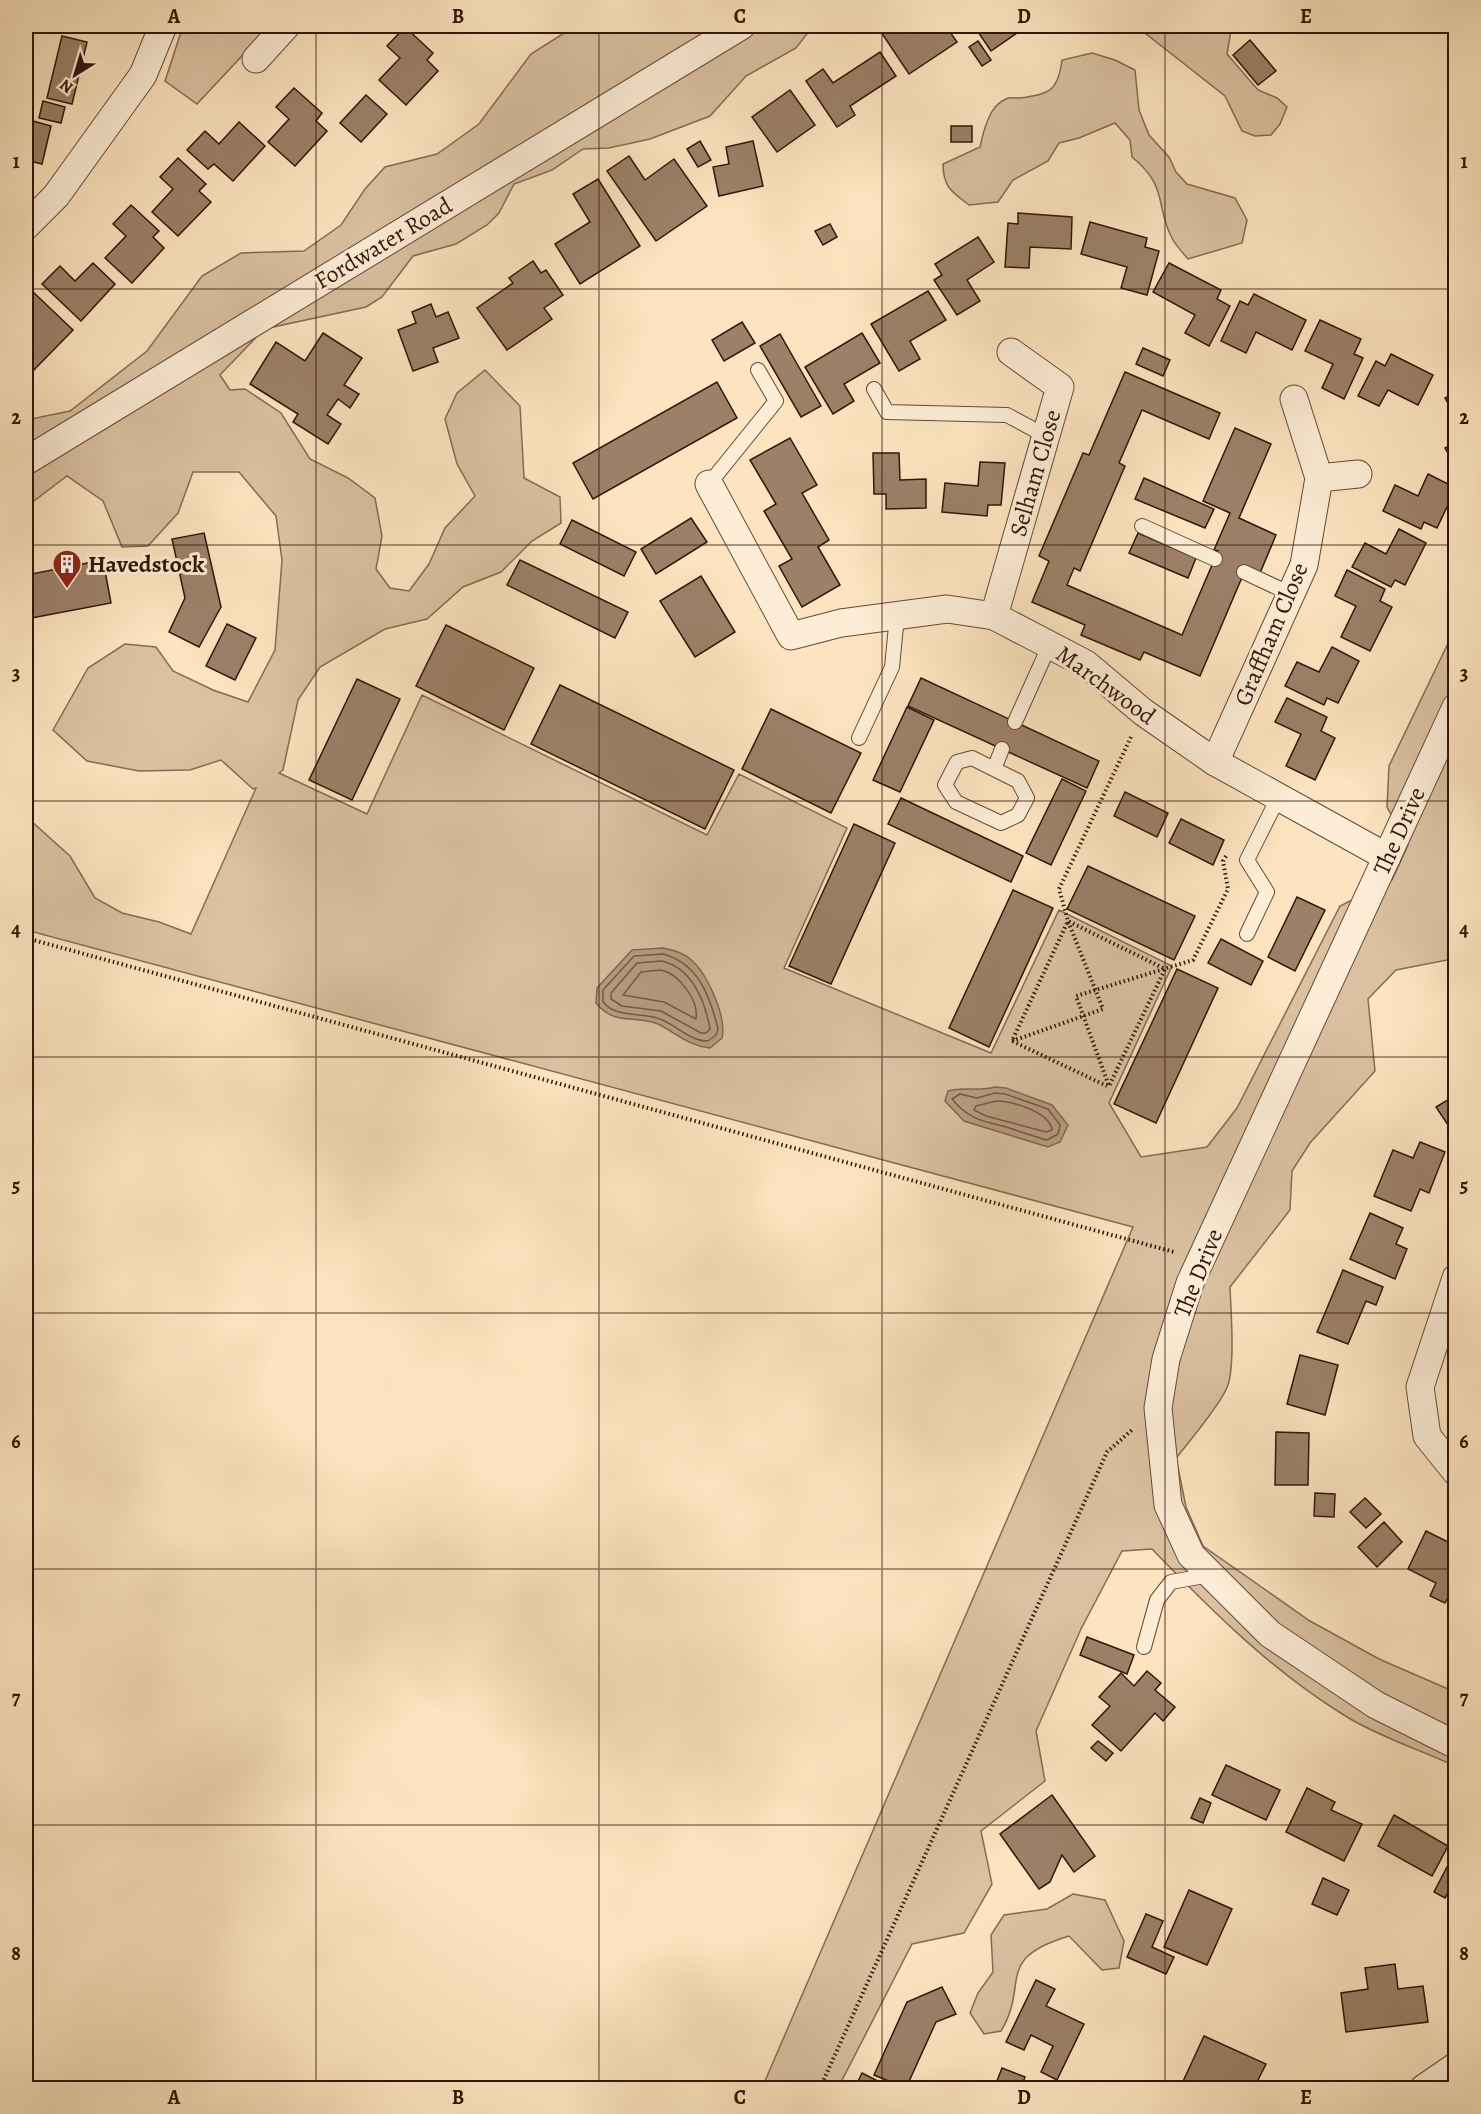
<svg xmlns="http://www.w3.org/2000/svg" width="1481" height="2114" viewBox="0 0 1481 2114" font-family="Alegreya,serif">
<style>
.green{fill:#dac1a1;stroke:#866a55;stroke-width:1.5}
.water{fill:#b89d82;stroke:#836652;stroke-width:1.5}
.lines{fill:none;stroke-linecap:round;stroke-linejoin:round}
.shore{stroke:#765846;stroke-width:1.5}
.building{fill:#9c8068;stroke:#331409;stroke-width:1.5}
.service-casing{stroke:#654837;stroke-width:16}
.minor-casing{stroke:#654837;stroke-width:29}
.path{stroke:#331409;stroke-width:4;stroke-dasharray:1.5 3;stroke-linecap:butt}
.service{stroke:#fdedd6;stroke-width:14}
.minor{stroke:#fdedd6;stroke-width:27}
.grid{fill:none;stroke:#331409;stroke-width:1.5;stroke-opacity:0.55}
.labels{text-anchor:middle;stroke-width:6;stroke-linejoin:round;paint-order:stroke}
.street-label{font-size:24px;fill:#331409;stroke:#fdedd6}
.poi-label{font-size:24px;font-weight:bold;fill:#331409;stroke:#fdedd6;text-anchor:start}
.neatline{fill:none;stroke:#331409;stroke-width:2}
.grid-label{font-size:20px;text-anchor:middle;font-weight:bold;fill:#331409}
</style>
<rect width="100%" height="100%" fill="#fce4c0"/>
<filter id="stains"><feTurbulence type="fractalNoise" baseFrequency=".00333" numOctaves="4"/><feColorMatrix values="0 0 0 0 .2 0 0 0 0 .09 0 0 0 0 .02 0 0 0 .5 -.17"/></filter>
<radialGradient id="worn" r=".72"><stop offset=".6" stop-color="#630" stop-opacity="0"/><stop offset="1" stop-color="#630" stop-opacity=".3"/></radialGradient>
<g class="green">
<polygon points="183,26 270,26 197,104 165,81"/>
<path d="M584 26H813L796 48 746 76 710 116 650 139 609 148 583 149 552 170 514 184 499 213 487 225 456 244 413 256 382 297 366 307 264 329 220 375 230 390 245 389 281 413 310 459 348 478 375 498 382 536 376 569 390 588 409 591 429 564 445 528 475 496 457 464 445 419 457 393 485 370 520 406 524 478 560 497 561 523 532 541 501 572 463 587 427 619 385 629 320 667 298 700 283 770 279 773 367 814 422 695 707 835 739 774 847 828 784 968 991 1053 1059 910 1172 966 1109 1103 1141 1157 1207 1147 1237 1108 1340 906 1392 880 1408 845 1387 807 1389 766 1453 633 1455 634V968L1447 960 1396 970 1368 999 1375 1071 1310 1143 1292 1171 1290 1210 1230 1287C1231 1312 1235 1362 1228 1385 1222 1403 1188 1443 1176 1458L1186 1507 1203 1546 1310 1621 1379 1659 1455 1692V1766C1420 1750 1380 1737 1347 1717 1273 1672 1212 1611 1152 1549L1122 1551 1081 1629 1036 1731 1045 1781 981 1831 992 1884 964 1933 912 1944 838 2088H762L1133 1227 26 930V825L31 821 70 856 95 898 122 913 159 922 191 934 256 788 253 789 221 760 190 770 139 771 87 761 53 730 88 668 125 644 156 647 173 671 213 690 248 702 275 650 282 560 276 516 239 472H193L178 513 148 546 122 547 103 501 67 476 26 507V420L70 411 147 351 202 276 241 253 304 251 341 225 365 189 385 167 437 154 479 124 531 54 572 28Z"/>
<polygon points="1136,26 1224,26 1231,30 1227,54 1258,90 1277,98 1287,107 1280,124 1271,135 1255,136 1242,131 1225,96"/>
<path d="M1092 53 1115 60 1135 70 1139 110 1149 135 1169 157 1176 172 1187 184 1235 198 1247 220 1242 243 1188 259C1183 253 1177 247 1173 240 1154 206 1170 188 1132 157L1130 140 1115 123 1079 138 1059 143 1048 161 1013 180 998 202 969 205C952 192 943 187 943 164L980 147C983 133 989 105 1006 99 1009 97 1016 98 1020 98 1050 94 1058 91 1062 60Z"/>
<path d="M1073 1894 1105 1900 1124 1941 1119 1968 1102 1970 1069 1936C993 1959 1030 1983 1001 2031L984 2034 970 2013 978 1993 993 1972 991 1935 1004 1915 1047 1909Z"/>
</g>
<g class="water">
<path d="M663 948C672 950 682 952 689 958 706 971 727 1016 722 1038L710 1048C689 1046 676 1033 658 1024 634 1014 616 1027 596 1003L597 988 632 950Z"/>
<path d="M995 1087 1006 1088 1052 1105 1068 1125 1060 1142 1048 1147 964 1121 945 1101 948 1091C966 1086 976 1092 995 1087Z"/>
</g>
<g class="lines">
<g class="shore">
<path d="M663 954C698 963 710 996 718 1029L716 1035 708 1041C688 1041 675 1023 657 1018 638 1012 616 1018 603 1002V990L634 956Z"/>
<path d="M662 961C692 968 705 1001 710 1029L706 1033H701L661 1011 622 1006 611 999V993L637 963Z"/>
<path d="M661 970C679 974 699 1000 696 1019L664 1002 623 995 641 972Z"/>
<path d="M995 1093 1005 1094 1048 1109 1060 1125 1058 1134 1047 1140C1033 1136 1019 1131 1006 1127 983 1121 968 1119 952 1099L960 1094 977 1098Z"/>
<path d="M996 1101C1012 1101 1050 1112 1052 1130L1046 1132 986 1116 974 1110 976 1106Z"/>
</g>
</g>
<g class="building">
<polygon points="26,26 35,26 30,45 26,44"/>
<polygon points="877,26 906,26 911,33 922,26 946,26 957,42 909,74"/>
<polygon points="974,26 1027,26 991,51"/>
<polygon points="405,27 433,53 427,60 438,71 406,105 379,80 400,58 387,46"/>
<polygon points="62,36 87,42 72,104 47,98"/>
<polygon points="1250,40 1276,71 1258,85 1233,55"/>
<polygon points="978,41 991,60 982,66 969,47"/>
<polygon points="880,52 896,76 850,106 855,115 837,127 806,81 823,69 833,83"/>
<polygon points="294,88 322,113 316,121 327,131 295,166 268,142 289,119 276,107"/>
<polygon points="790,90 815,125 777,152 752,117"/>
<polygon points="366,95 387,114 361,142 340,123"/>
<polygon points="43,101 65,107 61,123 39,118"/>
<polygon points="26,119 51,126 42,164 26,160"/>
<polygon points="239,122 265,146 233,181 214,164 208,169 187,150 205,131 219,144"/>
<rect x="951" y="126" width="21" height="16"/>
<polygon points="700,141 711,160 698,167 687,149"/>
<polygon points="753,141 763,186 719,196 713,167 729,164 726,147"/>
<polygon points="629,156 645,180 674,159 707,206 656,241 607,171"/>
<polygon points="178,158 206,184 199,191 211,202 178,236 152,212 173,189 160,177"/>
<polygon points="598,179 640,246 580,284 555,244 590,222 573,194"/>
<polygon points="131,205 159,231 153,237 164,248 132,283 105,258 126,236 113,224"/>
<polygon points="1018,213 1072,217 1071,249 1030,247 1029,268 1005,267 1008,223 1018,224"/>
<polygon points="1090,222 1147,238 1145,247 1159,251 1147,295 1121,288 1127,267 1081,254"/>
<polygon points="830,224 837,237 823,245 815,231"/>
<polygon points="978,237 994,262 967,280 980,301 957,315 934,280 942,275 935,264"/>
<polygon points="533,261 541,273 546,270 563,295 544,308 552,319 507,350 477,308 513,283 509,278"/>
<polygon points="93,263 115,284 81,321 42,284 60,266 75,281"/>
<polygon points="1169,263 1221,290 1217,299 1230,306 1209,346 1185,333 1195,315 1153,292"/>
<polygon points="32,291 73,330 32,372 26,365 26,329 28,327 26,324 26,298"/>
<polygon points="928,291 946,320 910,341 920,359 899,371 871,324"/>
<polygon points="1254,294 1306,320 1292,350 1256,332 1246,353 1221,341 1240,301 1248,305"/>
<polygon points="431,304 436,317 448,312 459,338 433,348 438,362 413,371 398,330 416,323 412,312"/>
<polygon points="1320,320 1361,339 1354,354 1363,358 1344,399 1322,388 1333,364 1305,351"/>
<polygon points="742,322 755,343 724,361 712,340"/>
<polygon points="323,333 362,358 344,385 359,394 350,408 338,399 327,415 341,424 328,444 293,422 298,414 250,384 276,342 305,361"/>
<polygon points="862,333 880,363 844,384 854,401 833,414 805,367"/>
<polygon points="780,334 821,406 801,417 760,346"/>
<polygon points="1143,348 1170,360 1163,376 1136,364"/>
<polygon points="1391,354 1433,375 1418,405 1388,390 1379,406 1358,396 1376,361 1385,366"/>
<polygon points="1125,372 1220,413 1209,439 1142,410 1119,463 1125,466 1080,571 1074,568 1067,585 1182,635 1218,551 1214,550 1230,513 1203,501 1235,428 1271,444 1239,518 1276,535 1260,573 1246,568 1200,676 1144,652 1140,660 1081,635 1085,625 1032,602 1049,561 1039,556 1083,453 1089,455"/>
<polygon points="717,382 737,418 593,499 573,463"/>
<polygon points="1456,392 1456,417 1445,398"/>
<polygon points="790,438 817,485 802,493 829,540 818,547 840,585 802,607 779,566 792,559 764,511 776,504 750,460"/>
<polygon points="1456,442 1456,466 1445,448"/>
<polygon points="873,453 899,453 900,480 926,479 926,508 886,509 886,494 874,494"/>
<polygon points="980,462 1005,463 1001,505 988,505 987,516 942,512 945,483 978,486"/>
<polygon points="1428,474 1456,488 1437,528 1424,522 1421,529 1383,511 1395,485 1418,496"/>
<polygon points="1144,478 1214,509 1205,528 1135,499"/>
<polygon points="691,518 707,542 656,574 641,549"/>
<polygon points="572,520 636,552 624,576 560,544"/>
<polygon points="1399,529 1426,543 1405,585 1395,580 1391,587 1352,567 1365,543 1386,554"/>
<polygon points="204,533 221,607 199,647 169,632 185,598 172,539"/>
<polygon points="1138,533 1196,558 1188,578 1129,553"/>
<polygon points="103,560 111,603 26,619 26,575"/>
<polygon points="520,560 628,612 615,638 507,585"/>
<polygon points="1347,570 1385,589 1380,601 1392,607 1370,651 1341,637 1356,606 1335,596"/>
<polygon points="701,576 735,632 695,657 660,601"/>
<polygon points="227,624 256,638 235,680 206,666"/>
<polygon points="446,625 534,668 504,730 416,686"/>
<polygon points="1332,647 1359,661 1338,703 1327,698 1324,705 1285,686 1297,662 1319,672"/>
<polygon points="921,678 1099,761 1087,788 908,706"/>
<polygon points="357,679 400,699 352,800 309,780"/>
<polygon points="560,685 734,770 705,829 531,744"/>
<polygon points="1287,698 1327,717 1321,731 1335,738 1315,780 1286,766 1301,734 1275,722"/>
<polygon points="907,707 934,720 900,792 873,780"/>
<polygon points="771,709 861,753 831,813 742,769"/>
<polygon points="1062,779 1086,791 1051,865 1026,853"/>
<polygon points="1125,792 1168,813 1157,837 1114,816"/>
<polygon points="901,798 1023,856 1011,882 888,824"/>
<polygon points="1181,819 1224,840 1213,865 1169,843"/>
<polygon points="854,824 895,843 831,984 789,966"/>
<polygon points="1088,866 1195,916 1174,960 1067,909"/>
<polygon points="1013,890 1053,908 989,1047 949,1028"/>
<polygon points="1297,897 1325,910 1295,971 1268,957"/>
<polygon points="1221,939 1263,961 1251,985 1208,963"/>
<polygon points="1177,969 1218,988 1156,1123 1114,1104"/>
<polygon points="1456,1095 1456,1129 1452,1131 1436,1107"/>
<polygon points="1420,1142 1445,1152 1429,1193 1420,1189 1411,1211 1374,1196 1393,1150 1413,1158"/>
<polygon points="1370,1213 1403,1228 1396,1244 1407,1249 1395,1279 1350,1259"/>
<polygon points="1343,1270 1383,1287 1376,1305 1366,1301 1348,1344 1317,1332"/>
<polygon points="1300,1355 1338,1365 1325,1415 1287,1404"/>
<polygon points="1276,1432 1309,1433 1308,1485 1275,1485"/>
<polygon points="1315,1493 1335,1494 1334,1517 1314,1516"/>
<polygon points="1365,1498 1381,1514 1366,1528 1350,1512"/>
<polygon points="1384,1522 1402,1542 1377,1567 1358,1547"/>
<polygon points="1426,1531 1456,1546 1456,1582 1445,1603 1430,1596 1436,1583 1408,1569"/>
<polygon points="1087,1637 1134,1655 1127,1674 1080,1655"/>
<polygon points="1147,1671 1161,1683 1155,1690 1175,1707 1163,1721 1155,1713 1121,1751 1092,1725 1110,1706 1099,1697 1121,1673 1134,1686"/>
<polygon points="1098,1741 1113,1753 1106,1761 1091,1748"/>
<polygon points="1226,1765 1280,1790 1266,1820 1212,1795"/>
<polygon points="1307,1788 1335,1802 1331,1810 1362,1824 1344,1861 1286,1832"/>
<polygon points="1052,1795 1095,1856 1074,1872 1062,1855 1050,1882 1039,1889 1000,1834"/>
<polygon points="1200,1798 1211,1803 1203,1823 1191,1818"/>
<polygon points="1394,1815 1448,1846 1432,1876 1378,1846"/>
<polygon points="1447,1867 1456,1871 1456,1879 1445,1898 1434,1892"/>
<polygon points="1323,1878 1349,1890 1337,1915 1312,1904"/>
<polygon points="1456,1888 1456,1907 1448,1903"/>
<polygon points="1189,1890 1232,1909 1207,1965 1164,1947"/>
<polygon points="1146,1914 1163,1921 1152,1947 1174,1957 1166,1974 1127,1957"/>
<polygon points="1395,1964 1398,1989 1423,1986 1428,2022 1346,2032 1341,1993 1368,1989 1365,1968"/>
<polygon points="1036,1980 1055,1989 1046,2006 1084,2024 1057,2080 1041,2072 1053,2046 1031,2035 1024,2050 1006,2042"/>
<polygon points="942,1987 956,2014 936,2022 906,2088 874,2075 907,2002"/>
<polygon points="1204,2036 1266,2064 1254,2088 1180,2088"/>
<polygon points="1002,2068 1025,2077 1021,2088 995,2086"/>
<polygon points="862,2073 878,2081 875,2088 855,2088"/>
</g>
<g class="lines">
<g class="service-casing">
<g id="service">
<polyline points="874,389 887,412 1007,415 1046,436"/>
<polyline points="709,484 776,401 758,370"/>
<polyline points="1142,526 1215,559"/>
<polyline points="1244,572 1291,594"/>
<polyline points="1015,722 1050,644"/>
<polyline points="859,738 892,667 897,616"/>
<polyline points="994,769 972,758 957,762 945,785 956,802 1001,823 1018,815 1027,798 1018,781 994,769 1002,749"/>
<polyline points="1247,934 1267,892 1247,860 1278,798"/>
<polyline points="1144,1647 1157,1600 1171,1582 1210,1575"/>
</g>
</g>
<g class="minor-casing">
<g id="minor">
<polyline points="256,59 286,26"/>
<polyline points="26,226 56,196 143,75 163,26"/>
<polyline points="26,461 741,26"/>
<polyline points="1319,478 1358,474"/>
<polyline points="709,484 791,636 841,623 947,609 994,616 1086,664 1143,712 1215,762 1387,857"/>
<polyline points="994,616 1060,387 1011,352"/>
<polyline points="1456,707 1190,1283 1166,1359 1158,1408 1168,1505 1191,1555 1270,1634 1376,1705 1456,1745"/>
<polyline points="1215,762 1304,565 1319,478 1294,399"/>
<polyline points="1456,1278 1420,1387 1427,1436 1456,1472"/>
<polyline points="1424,2088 1456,2066"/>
</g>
</g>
<g class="path">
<path d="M1131 737 1059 889 1068 921 1165 969 1109 1086 1076 996C1115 984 1154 972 1193 960L1228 889 1223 861 1226 856"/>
<polyline points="26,938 1174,1252"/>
<polyline points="1012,1041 1103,1009 1068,921 1012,1041 1107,1086"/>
<polyline points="820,2088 1107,1452 1132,1430"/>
</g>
<use href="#service" class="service"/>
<use href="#minor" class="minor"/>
</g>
<path class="grid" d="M316 26V2088M599 26V2088M882 26V2088M1165 26V2088M26 289H1456M26 545H1456M26 801H1456M26 1057H1456M26 1313H1456M26 1569H1456M26 1825H1456"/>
<defs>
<g id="building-pin" transform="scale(1.5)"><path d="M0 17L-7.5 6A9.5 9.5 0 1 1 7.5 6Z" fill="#8f2418" stroke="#fdedd6"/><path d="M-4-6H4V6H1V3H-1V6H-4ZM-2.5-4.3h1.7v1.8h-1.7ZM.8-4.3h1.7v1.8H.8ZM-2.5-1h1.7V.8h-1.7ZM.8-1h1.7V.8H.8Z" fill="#fff"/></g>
</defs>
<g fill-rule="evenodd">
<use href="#building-pin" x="67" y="564"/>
</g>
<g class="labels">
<g class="street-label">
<text transform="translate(383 243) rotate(-31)" y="8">Fordwater Road</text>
<text transform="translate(1035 473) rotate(-74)" y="8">Selham Close</text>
<text transform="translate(1271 634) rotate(-67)" y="8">Graffham Close</text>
<text transform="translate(1106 685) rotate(36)" y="8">Marchwood</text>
<text transform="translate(1399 831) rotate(-66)" y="8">The Drive</text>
<text transform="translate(1198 1273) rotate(-68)" y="8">The Drive</text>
</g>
<g class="poi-label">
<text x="88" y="572">Havedstock</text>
</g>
</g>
<rect width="1481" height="2114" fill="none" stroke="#fce4c0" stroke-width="66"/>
<g transform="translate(75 75) rotate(217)" stroke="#fdedd6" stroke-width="4.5" paint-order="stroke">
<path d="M0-4.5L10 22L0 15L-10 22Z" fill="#331409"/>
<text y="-9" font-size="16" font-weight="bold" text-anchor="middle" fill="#331409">N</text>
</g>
<rect x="33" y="33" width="1415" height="2048" class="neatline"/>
<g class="grid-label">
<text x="174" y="23">A</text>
<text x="458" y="23">B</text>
<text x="740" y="23">C</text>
<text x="1024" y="23">D</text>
<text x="1306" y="23">E</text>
<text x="16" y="168">1</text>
<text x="1464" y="168">1</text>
<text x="16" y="424">2</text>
<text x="1464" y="424">2</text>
<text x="16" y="680">3</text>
<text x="1464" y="680">3</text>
<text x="16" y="936">4</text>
<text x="1464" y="936">4</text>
<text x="16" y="1192">5</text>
<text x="1464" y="1192">5</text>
<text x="16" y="1448">6</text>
<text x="1464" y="1448">6</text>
<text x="16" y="1704">7</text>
<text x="1464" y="1704">7</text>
<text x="16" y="1960">8</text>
<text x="1464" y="1960">8</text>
<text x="174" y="2104">A</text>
<text x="458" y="2104">B</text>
<text x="740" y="2104">C</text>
<text x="1024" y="2104">D</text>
<text x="1306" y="2104">E</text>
</g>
<rect width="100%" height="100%" filter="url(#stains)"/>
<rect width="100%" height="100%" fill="url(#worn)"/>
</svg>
